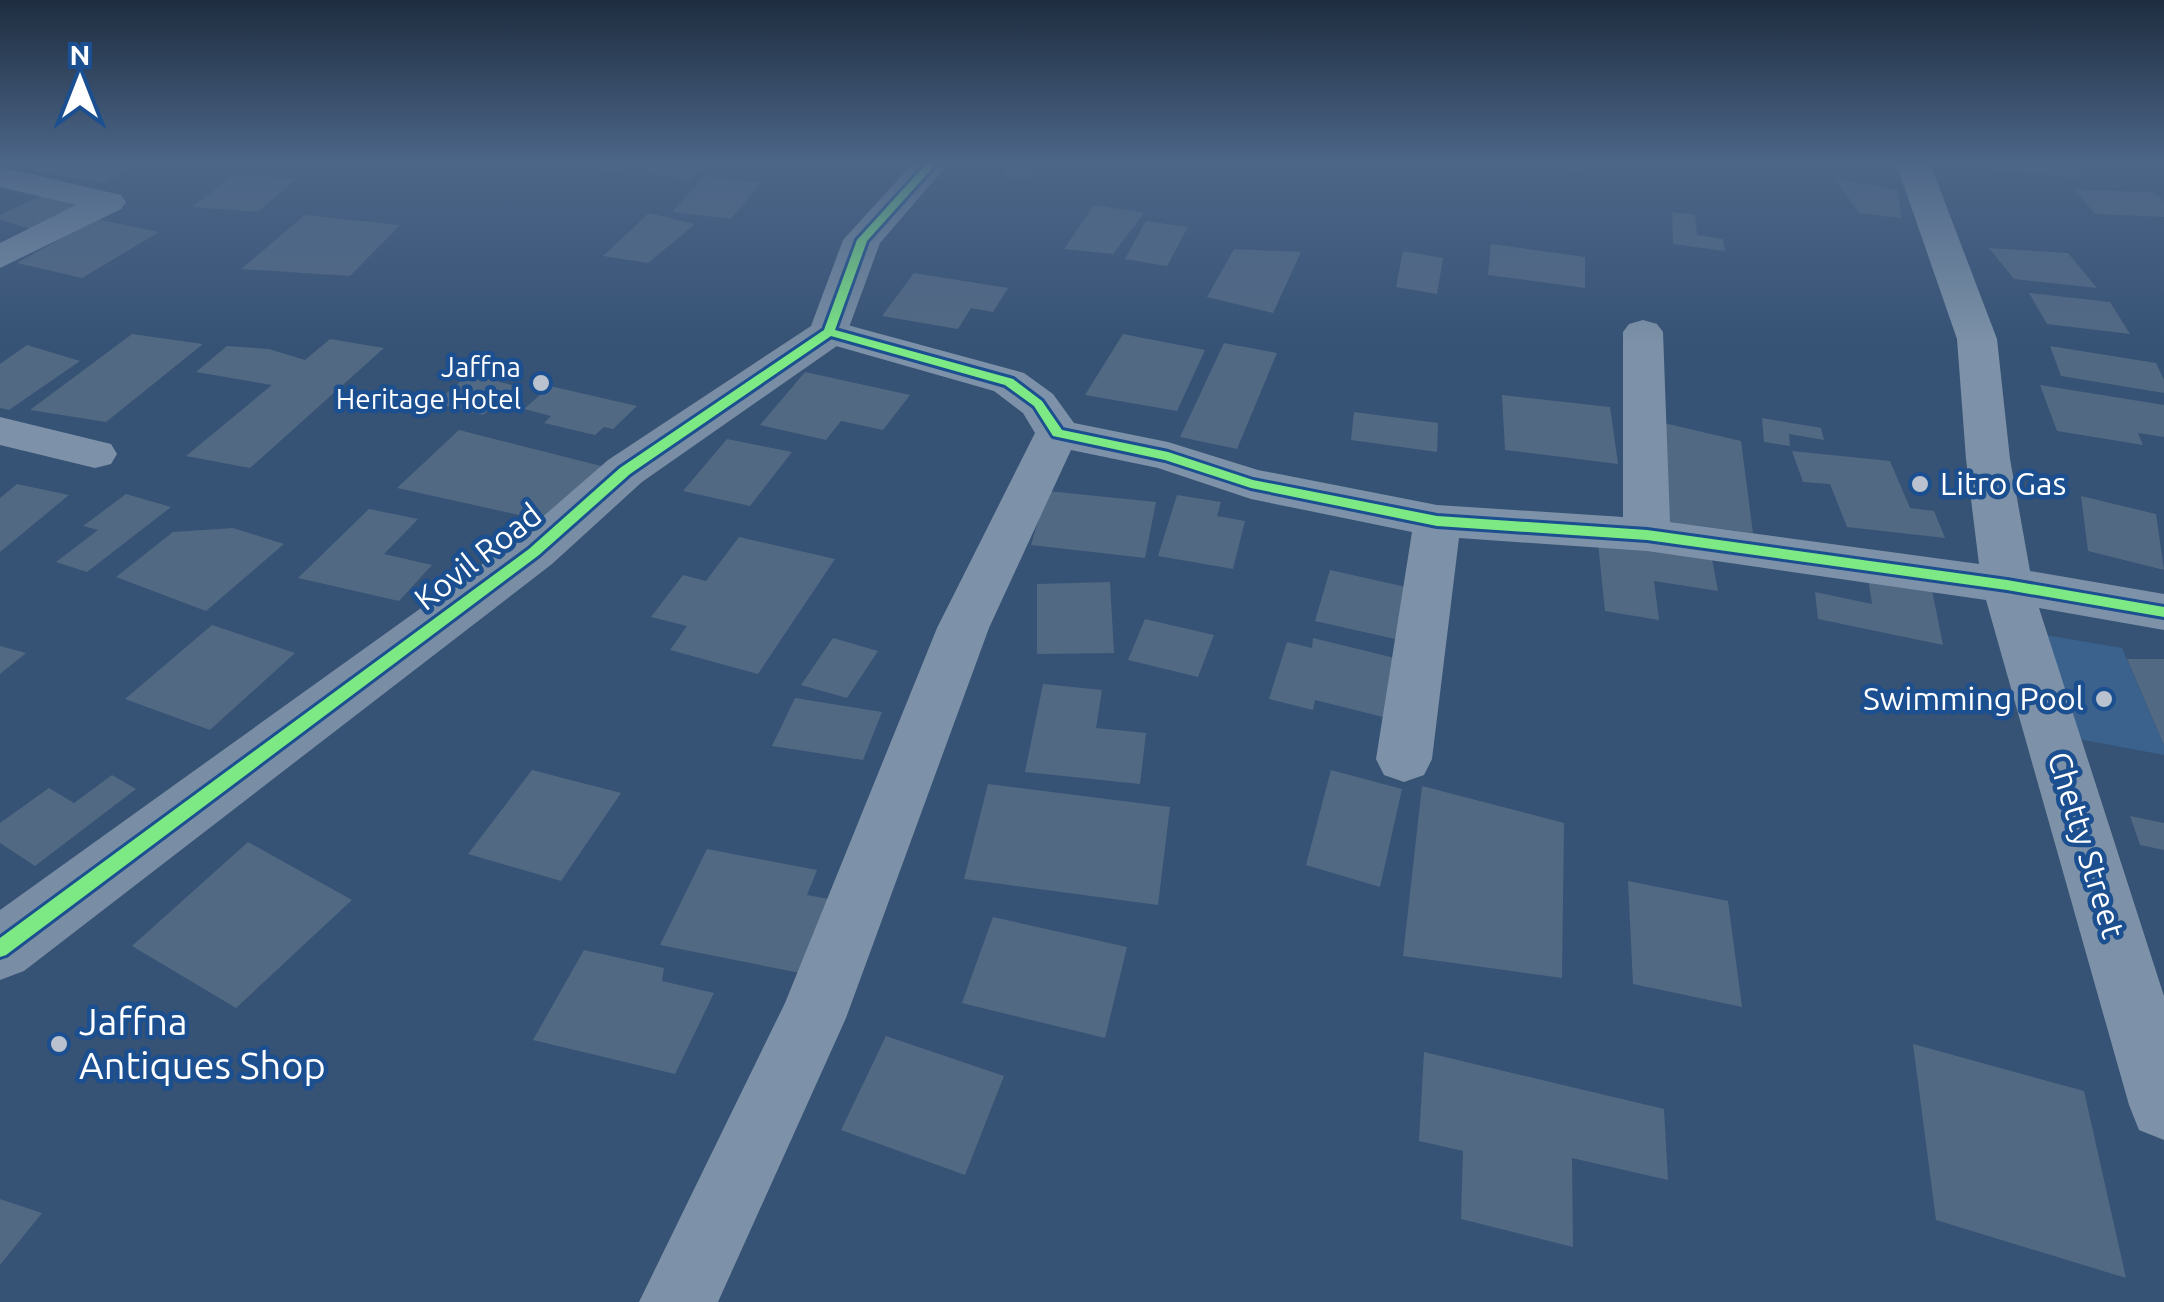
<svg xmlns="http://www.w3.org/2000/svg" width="2164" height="1302" viewBox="0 0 2164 1302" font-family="Ubuntu,sans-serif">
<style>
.water{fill:#3b618d}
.building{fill:#526984}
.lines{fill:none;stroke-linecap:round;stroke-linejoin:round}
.street{fill:#7d92a8;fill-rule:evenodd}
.secondary{fill:#798da4;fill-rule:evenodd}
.cycleway-casing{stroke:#1b4f8f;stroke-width:6}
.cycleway{fill:#7ce984;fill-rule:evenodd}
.poi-dot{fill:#b9c2ce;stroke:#1b4f8f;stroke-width:4}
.labels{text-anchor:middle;stroke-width:9;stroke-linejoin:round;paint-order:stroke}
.far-poi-label{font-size:28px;fill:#fff;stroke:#1b4f8f;text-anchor:end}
.poi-label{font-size:32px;fill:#fff;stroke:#1b4f8f;text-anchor:start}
.street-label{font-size:32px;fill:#fff;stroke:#1b4f8f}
.near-poi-label{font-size:38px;fill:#fff;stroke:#1b4f8f;text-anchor:start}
</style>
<rect width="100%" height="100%" fill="#365274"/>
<polygon class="water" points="2040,634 2122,648 2164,745 2164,755 2078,739"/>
<g class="building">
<polygon points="40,163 139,163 104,183 26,170"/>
<polygon points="578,163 627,163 616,172"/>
<polygon points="656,163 704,163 689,180 645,172"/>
<polygon points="996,163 1036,163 1027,178 1004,176 1009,167"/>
<polygon points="1521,163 1578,163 1580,170 1521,166"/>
<polygon points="1968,163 2071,163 2082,178 1970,167"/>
<polygon points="233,175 296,179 258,212 192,207"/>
<polygon points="705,176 761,183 731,219 672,212"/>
<polygon points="1835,178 1897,190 1902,218 1859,213"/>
<polygon points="2075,190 2153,192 2164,201 2164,217 2095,214"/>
<polygon points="42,195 85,207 38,231 0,220 0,215"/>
<polygon points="1094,205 1144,213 1113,254 1064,249"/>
<polygon points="1672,212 1695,215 1697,235 1723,239 1725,251 1673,244"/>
<polygon points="649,213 695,224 648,263 603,256"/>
<polygon points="305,215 400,225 350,276 241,269"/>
<polygon points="96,219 159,232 82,278 17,263"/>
<polygon points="1146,221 1188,227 1167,266 1125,259"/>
<polygon points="1491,244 1585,257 1585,288 1488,275"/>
<polygon points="1989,248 2068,253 2097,288 2014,279"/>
<polygon points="1234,249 1301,252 1273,313 1207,297"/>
<polygon points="1403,251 1443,258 1437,294 1396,287"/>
<polygon points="914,273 1008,288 993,312 971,308 958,329 882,316"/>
<polygon points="2029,293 2110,302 2130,334 2047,324"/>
<polygon points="132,334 203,344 106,422 30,410"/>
<polygon points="1123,334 1205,350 1177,411 1085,395"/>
<polygon points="330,339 384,348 250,468 186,456 272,385 196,372 227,346 269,349 305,360"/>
<polygon points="1224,343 1277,353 1237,449 1180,437"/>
<polygon points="27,345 80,361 9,410 0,408 0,364"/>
<polygon points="2050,346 2156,363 2164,380 2164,393 2061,376"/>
<polygon points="805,372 910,395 883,430 841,421 826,440 760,425"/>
<polygon points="469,374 516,386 483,415 435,403"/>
<polygon points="2040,385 2164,405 2164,437 2138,433 2143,445 2057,431"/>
<polygon points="550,386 637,406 613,429 604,427 595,435 544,423 551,416 524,409"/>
<polygon points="1502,395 1610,407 1618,464 1505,450"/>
<polygon points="1354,412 1438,423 1437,452 1351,440"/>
<polygon points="1762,418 1821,428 1824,440 1789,434 1790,446 1764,442"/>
<polygon points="1664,423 1741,441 1753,533 1663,521"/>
<polygon points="459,430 605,467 542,520 397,488"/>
<polygon points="727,439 792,452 750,506 683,491"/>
<polygon points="1792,451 1890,461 1910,508 1934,511 1945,538 1847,527 1830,484 1803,482"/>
<polygon points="17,484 69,495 0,552 0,498"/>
<polygon points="1047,491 1156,502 1145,558 1031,545"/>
<polygon points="126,494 171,507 87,572 56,562 98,530 83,526"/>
<polygon points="1177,495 1221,502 1217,516 1245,521 1233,569 1158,556"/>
<polygon points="2081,496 2156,514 2164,570 2088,551"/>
<polygon points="369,509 418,519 384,554 432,565 399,601 298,578"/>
<polygon points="233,528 284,544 206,611 116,577 173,532"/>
<polygon points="739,537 835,559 758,674 670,650 687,626 651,617 683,575 706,581"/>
<polygon points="1598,543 1712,559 1718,591 1654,581 1659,620 1605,611"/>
<polygon points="1330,570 1406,587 1395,639 1315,621"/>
<polygon points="1868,578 1932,590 1943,645 1818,619 1815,592 1872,604"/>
<polygon points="1110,582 1114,653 1037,654 1037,584"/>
<polygon points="1145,619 1214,635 1198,677 1128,660"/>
<polygon points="212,625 295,653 210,730 125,699"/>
<polygon points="833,638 878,651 847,698 801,685"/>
<polygon points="1313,638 1407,661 1395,720 1315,700 1313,710 1269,699 1287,642 1312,648"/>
<polygon points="0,646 26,653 0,674"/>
<polygon points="2127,659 2164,659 2164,745"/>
<polygon points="1043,684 1102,690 1096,728 1146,733 1140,784 1025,772"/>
<polygon points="795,698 882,712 863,760 772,746"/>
<polygon points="532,770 621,793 561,881 468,854"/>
<polygon points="1331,770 1402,789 1380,887 1306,865"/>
<polygon points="112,775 136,789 35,866 0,843 0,823 49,788 74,803"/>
<polygon points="988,784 1170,807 1158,905 964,879"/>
<polygon points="1422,786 1564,823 1562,978 1403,956"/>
<polygon points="2130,816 2164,823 2164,850 2140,845"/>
<polygon points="248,842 352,900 236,1008 132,946"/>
<polygon points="707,849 817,870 807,895 835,900 805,974 660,945"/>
<polygon points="1628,881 1728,901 1742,1007 1633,984"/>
<polygon points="993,917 1127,947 1105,1038 962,1003"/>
<polygon points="584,950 664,968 662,981 714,993 675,1074 533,1040"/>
<polygon points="886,1036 1004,1076 965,1175 841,1130"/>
<polygon points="1913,1044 2084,1091 2126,1278 1936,1220"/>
<polygon points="1424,1052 1664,1109 1668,1180 1572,1158 1573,1247 1461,1219 1463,1151 1419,1141"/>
<polygon points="0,1199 42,1213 0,1265"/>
</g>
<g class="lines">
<g class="street">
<polygon points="1896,163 1930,163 1997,339 2010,459 2030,571 2164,594 2164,630 2039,608 2164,996 2164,1140 2139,1130 2129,1105 1986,600 1647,551 1459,538 1432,759 1424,775 1404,782 1384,775 1376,759 1412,532 1251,499 1158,468 1071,450 989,628 846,1018 718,1302 639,1302 785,1003 937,628 1035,433 1023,413 994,391 815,340 809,332 815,324 829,320 1024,373 1053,394 1074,423 1168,442 1258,470 1437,505 1623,517 1623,332 1629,324 1643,320 1657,324 1663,332 1670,522 1979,564 1966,459 1957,339"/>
<polygon points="0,167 121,195 126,202 121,209 0,268 0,243 76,205 0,187"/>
<polygon points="0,417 111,444 117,454 111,464 95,468 0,445"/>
</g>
<polygon class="secondary" points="913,163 949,163 880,243 844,341 642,482 552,564 24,971 0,980 0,910 516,540 608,460 811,326 843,240"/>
<g class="cycleway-casing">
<polygon id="cycleway" points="927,163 937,163 867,241 835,330 1013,379 1042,401 1062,430 1168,452 1253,480 1437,516 1647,530 2007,580 2164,607 2164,617 2007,590 1647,540 1437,526 1251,488 1165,460 1053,436 1034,406 1005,385 831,336 630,474 539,555 6,955 0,957 0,938 529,549 620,468 824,330 857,240"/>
</g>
<use href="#cycleway" class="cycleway"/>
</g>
<linearGradient id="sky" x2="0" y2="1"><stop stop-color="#1e2d40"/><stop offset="0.47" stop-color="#4c6688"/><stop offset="1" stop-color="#4c6688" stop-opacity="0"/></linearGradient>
<rect width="2164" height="345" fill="url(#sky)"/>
<g class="poi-dot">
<circle cx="541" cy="383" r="10"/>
<circle cx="1920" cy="484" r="10"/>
<circle cx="2104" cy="699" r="10"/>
<circle cx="59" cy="1044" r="10"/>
</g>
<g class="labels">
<g class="far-poi-label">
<text x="521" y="377">Jaffna<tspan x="521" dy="32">Heritage Hotel</tspan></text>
</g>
<g class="poi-label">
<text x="1940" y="495">Litro Gas</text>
<text x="2084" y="710" text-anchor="end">Swimming Pool</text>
</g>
<g class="street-label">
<text transform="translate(478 557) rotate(-38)" y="11">Kovil Road</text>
<text transform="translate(2086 845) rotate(73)" y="11">Chetty Street</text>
</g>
<g class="near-poi-label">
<text x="79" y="1035">Jaffna<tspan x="79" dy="44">Antiques Shop</tspan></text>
</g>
</g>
<g transform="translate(80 80)" stroke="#1b4f8f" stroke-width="8" paint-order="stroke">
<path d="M0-8L18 38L0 25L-18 38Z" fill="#ffffff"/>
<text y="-15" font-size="28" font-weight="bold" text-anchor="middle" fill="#ffffff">N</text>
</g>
</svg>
